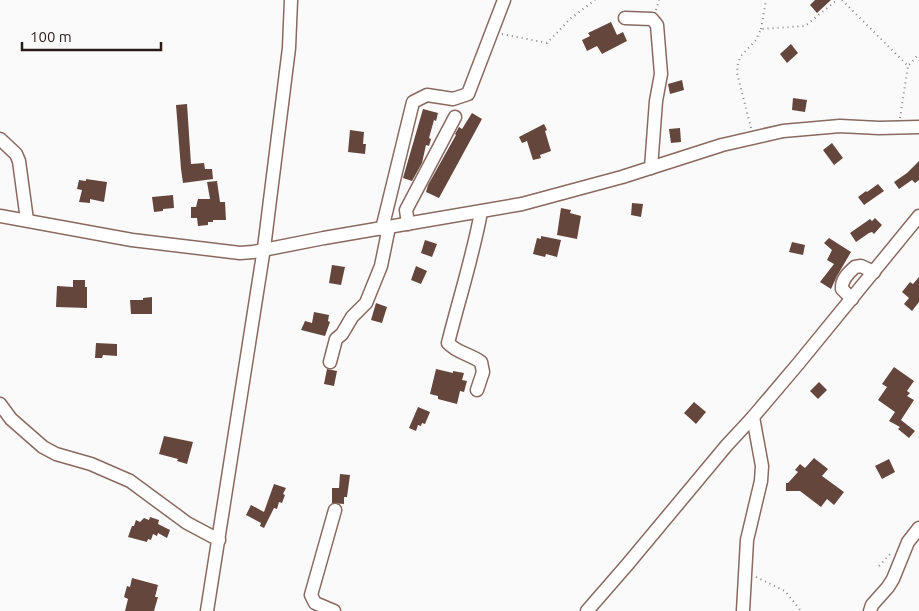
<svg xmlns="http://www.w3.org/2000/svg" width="919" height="611" viewBox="0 0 919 611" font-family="Ubuntu,sans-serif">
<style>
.building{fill:#64463d}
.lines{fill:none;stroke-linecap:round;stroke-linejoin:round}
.minor-casing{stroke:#896960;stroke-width:15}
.path{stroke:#8c8583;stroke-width:2;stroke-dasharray:1 4;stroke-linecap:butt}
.minor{stroke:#fff;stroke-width:12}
</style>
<rect width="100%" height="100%" fill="#fafafa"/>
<g class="building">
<polygon points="815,0 831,0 817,13 810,5"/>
<polygon points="611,22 617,35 623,32 627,41 602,54 597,46 587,51 582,40 590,36 588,33"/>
<polygon points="791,44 798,53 787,63 780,54"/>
<polygon points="682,80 684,90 670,94 668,84"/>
<polygon points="793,98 807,100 805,112 792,110"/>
<polygon points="187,104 191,164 204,163 205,169 212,169 213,179 183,183 181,169 176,105"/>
<polygon points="423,109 438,113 436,121 434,120 429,138 431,139 429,146 426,145 422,163 412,181 403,178"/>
<polygon points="472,113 482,119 439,198 426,192 428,185 456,135 455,134 459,127 462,129"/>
<polygon points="544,124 547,130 545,131 551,151 540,155 541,158 533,160 527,141 522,143 519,137"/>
<polygon points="680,128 681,142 671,143 669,129"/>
<polygon points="350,130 364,132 363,144 366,144 365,154 348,152"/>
<polygon points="832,143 843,158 834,165 823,150"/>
<polygon points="919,161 919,180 915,183 912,180 899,189 894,182 907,173"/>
<polygon points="86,179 107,182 104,202 90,199 90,203 79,202 82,190 77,189 79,180 86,181"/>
<polygon points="217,181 220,202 225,202 226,220 213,220 213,222 208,222 208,225 198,226 197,218 191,218 191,207 196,207 198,199 210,199 207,182"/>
<polygon points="878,184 884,191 864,205 858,197 866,191 867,192"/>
<polygon points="173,195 174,208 163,209 163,211 154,212 152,197"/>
<polygon points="632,203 643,204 641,217 631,215"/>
<polygon points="561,208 571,210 570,213 581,216 577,239 557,235"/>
<polygon points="875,218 882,225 874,234 872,232 869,233 856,242 850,233 870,219 872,221"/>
<polygon points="541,236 561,240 557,257 546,254 545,257 533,254 537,238 541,239"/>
<polygon points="829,238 851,252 837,276 831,289 820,282 834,264 827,260 832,250 824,243"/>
<polygon points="425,240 437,244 432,257 421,253"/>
<polygon points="792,242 805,245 803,255 789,252"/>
<polygon points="332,265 345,267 341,285 329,283"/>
<polygon points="416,266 427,271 421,284 411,280"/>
<polygon points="919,277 919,302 912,311 904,304 909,298 902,292 910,282 913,284"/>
<polygon points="73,280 85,280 85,287 87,287 87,308 56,307 57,286 73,287"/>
<polygon points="152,297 152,314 131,314 130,300 143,300 143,298"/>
<polygon points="376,303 387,307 382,323 371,320"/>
<polygon points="314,312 329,315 328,321 330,322 325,336 301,330 305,321 312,323"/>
<polygon points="96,343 117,344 117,356 103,355 102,358 95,358"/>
<polygon points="894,367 914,381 907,391 910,393 907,396 914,400 901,420 915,431 909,438 898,429 900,427 889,421 895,412 878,400 887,387 882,384"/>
<polygon points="327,369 337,371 334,386 324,384"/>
<polygon points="436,369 453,373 453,371 464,373 462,380 467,381 464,392 460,391 457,404 438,399 438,396 430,394"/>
<polygon points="819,382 827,390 818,399 810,391"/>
<polygon points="694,402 706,412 696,424 684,413"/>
<polygon points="418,407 430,412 425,424 422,423 421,426 418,425 416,431 409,428"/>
<polygon points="164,436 193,442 187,464 177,461 178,459 159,454"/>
<polygon points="814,458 828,469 822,476 844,492 834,505 827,499 821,507 800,491 786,491 786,483 788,483 798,472 795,470 800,464 805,468"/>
<polygon points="889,459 895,472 882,479 875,466"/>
<polygon points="340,474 350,475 347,497 344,497 344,504 332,503 332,488 339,488"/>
<polygon points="274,484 286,488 283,494 285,495 282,503 279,502 277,509 274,508 264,528 260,526 261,523 246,515 251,505 264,512"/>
<polygon points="150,517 159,520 158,524 170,530 167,538 158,533 157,536 153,534 151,540 148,539 147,542 128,537 132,526 134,526 136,520 140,522 144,518 149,520"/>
<polygon points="132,578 158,585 155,597 158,597 154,611 125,611 128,599 124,597 127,586 130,587"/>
</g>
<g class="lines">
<g class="minor-casing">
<g id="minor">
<polyline points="625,18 652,19 657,25 661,74 656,101 651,168"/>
<polyline points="0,139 16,154 19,161 27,220"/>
<polyline points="0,216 132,240 240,253 253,252 324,238 522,204 622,177 722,145 783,131 840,126 879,128 919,127"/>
<polyline points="408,224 406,210 455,117"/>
<polyline points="382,229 413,102 427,95 453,99 468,94 504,0"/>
<path d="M852 299 842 289C841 280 848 273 855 267L861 266 874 272"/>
<polyline points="330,362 336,339 342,334 352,317 366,303 381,266 389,227"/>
<path d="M477 390 483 372 481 362C470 354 457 353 448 343 459 299 473 256 481 212"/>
<polyline points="0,404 11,419 43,447 56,454 91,464 130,481 187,523 219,540"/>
<polyline points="207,611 264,248 289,48 291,0"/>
<polyline points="334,611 315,603 311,595 335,510"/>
<polyline points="587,611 627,565 727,445 753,417 798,364 919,216"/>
<polyline points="743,611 747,540 761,481 762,466 753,417"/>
<polyline points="870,611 872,605 888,587 893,579 908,542 919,528"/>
</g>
</g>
<g class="path">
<polyline points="842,0 908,66 919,54"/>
<polyline points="656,10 659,0"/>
<polyline points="761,29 766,0"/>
<polyline points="502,34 547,43 571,18 595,0"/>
<polyline points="900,118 908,66"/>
<polyline points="751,128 737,73 738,63 741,56 756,40 761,29 805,26 837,0"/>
<polyline points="879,566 891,553"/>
<polyline points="756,577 785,591 801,611"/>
</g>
<use href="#minor" class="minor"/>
</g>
<path d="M22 42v8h139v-8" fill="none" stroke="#291c18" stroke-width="2.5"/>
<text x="30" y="42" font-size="15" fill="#291c18" stroke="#fafafa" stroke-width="4" paint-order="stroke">100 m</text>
</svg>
